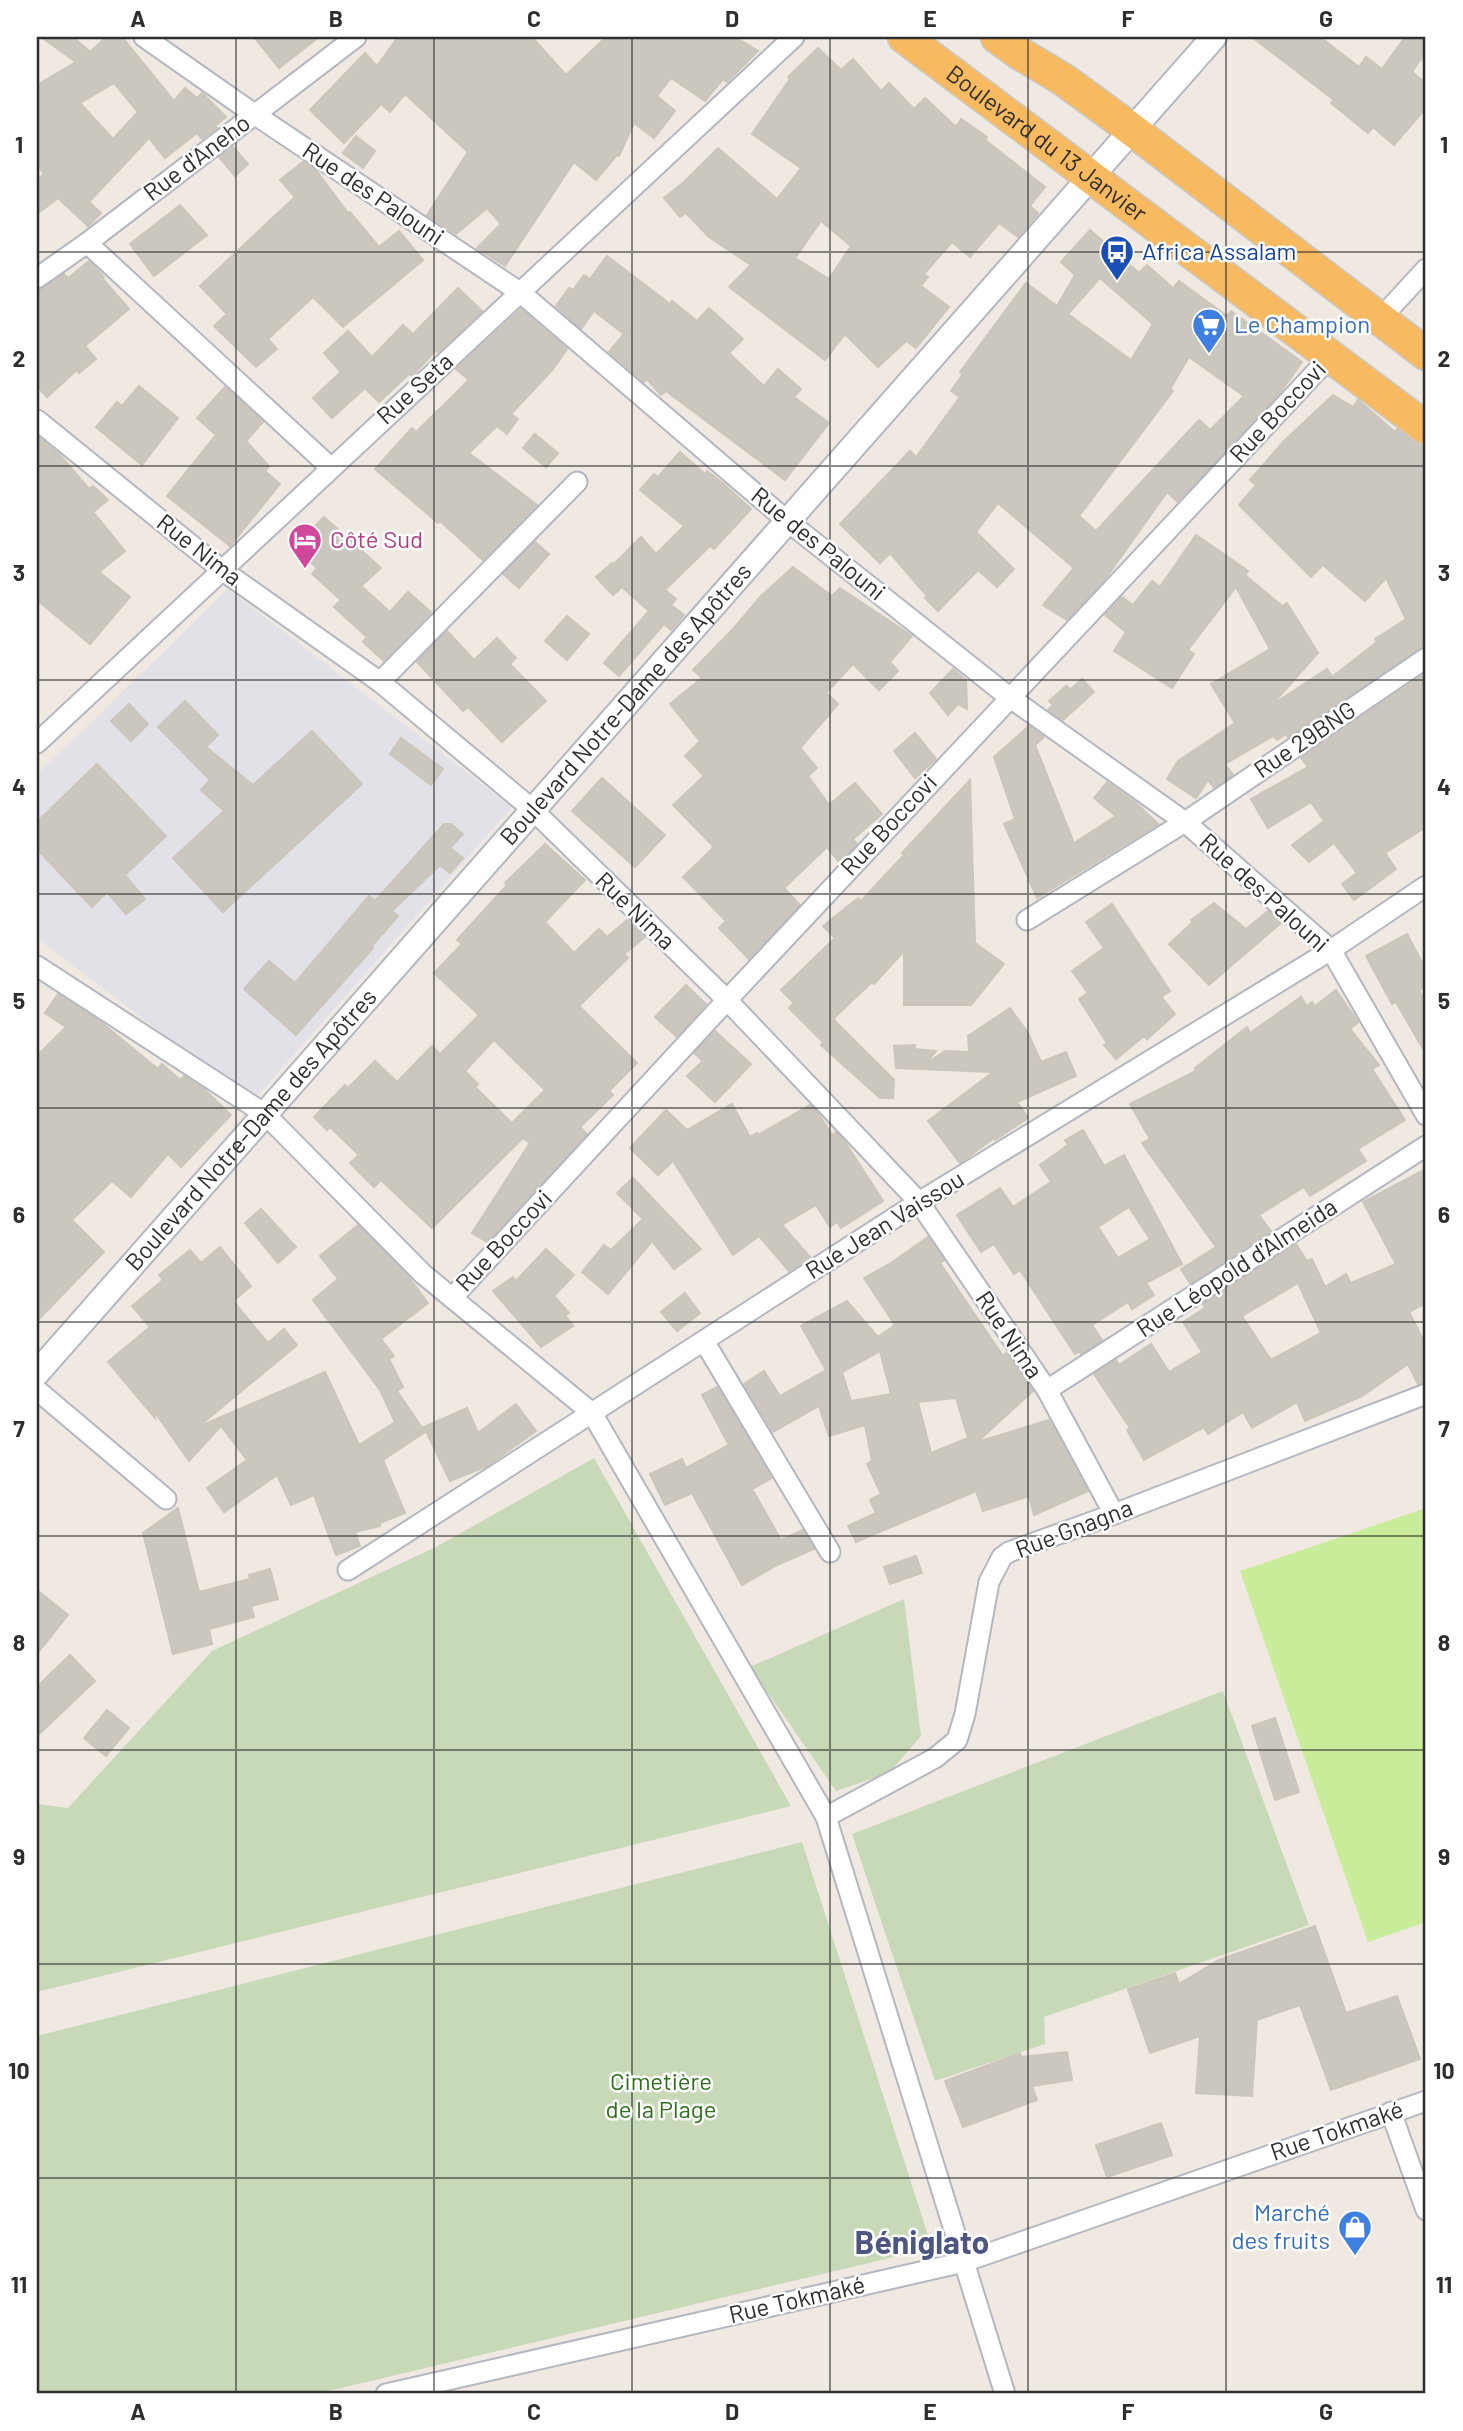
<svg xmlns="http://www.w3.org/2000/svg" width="1463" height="2431" viewBox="0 0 1463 2431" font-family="Barlow,sans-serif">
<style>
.industrial{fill:#e3e1e8}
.cemetery{fill:#c8d9b8}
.pitch{fill:#c9ec9a}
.building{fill:#cbc7bf;stroke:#cbc5ba;stroke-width:2;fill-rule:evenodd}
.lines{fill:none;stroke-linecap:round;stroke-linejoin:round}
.minor-casing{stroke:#b4b7c1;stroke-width:23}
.tertiary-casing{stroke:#b4b7c1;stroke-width:28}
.trunk-casing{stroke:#c9c9c9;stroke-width:35}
.minor{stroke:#fff;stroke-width:19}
.tertiary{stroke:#fff;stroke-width:24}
.trunk{stroke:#f8ba60;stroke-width:32}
.grid{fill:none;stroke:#2e2e2e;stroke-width:2;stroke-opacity:0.55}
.labels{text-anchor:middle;stroke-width:5;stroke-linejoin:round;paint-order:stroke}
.street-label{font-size:24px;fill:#2e2e2e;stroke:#fff}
.transit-label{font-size:24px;fill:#164399;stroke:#fff;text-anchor:start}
.shop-label{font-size:24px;fill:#366cbe;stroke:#fff;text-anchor:start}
.hotel-label{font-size:24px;fill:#b23c85;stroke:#fff;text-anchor:start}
.park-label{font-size:24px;fill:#2c6e1b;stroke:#fff}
.district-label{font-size:32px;font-weight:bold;fill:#4d5680;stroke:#fff}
.neatline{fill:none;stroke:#2e2e2e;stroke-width:2.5}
.grid-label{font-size:23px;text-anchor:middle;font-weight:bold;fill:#2e2e2e}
</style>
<rect width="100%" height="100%" fill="#efe9e1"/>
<polygon class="industrial" points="228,589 512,807 252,1102 37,938 37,775"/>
<g class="cemetery">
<polygon points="594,1458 791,1806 37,1992 37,1804 68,1808 212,1651 436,1547"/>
<polygon points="904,1599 921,1736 889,1773 836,1791 750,1667"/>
<polygon points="1223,1691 1309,1925 1044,2017 1045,2044 935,2081 852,1834"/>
<polygon points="802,1842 932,2248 316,2394 37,2394 37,2036"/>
</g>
<polygon class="pitch" points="1426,1508 1426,1922 1368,1942 1240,1571"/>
<g class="building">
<path d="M41 37H73L90 52 106 37H122L174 101 185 88 197 98 202 93 226 117 215 126 217 128 202 139 197 133 165 158 149 138 89 202 101 213 88 226 58 198 37 214V180L44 174 37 164V85L76 62ZM114 83 138 112 113 139 80 103Z"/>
<polygon points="254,37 319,37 279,68"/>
<polygon points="398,37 532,37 566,75 606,37 735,37 758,51 727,82 723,79 705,101 671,78 657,96 675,111 654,138 634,123 619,156 617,155 596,180 574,162 505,266 477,248 501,224 487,208 456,234 427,215 468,152 405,94 390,112 381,104 344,143 310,110 365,53 377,66"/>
<polygon points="1252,37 1320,37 1359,67 1366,57 1382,69 1405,37 1426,37 1426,52 1412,72 1426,83 1426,108 1394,145 1373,127 1368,133 1331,103 1334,100"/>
<path d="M818 48 841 70 853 59 881 91 889 83 914 109 925 98 956 127 961 119 987 137 985 140 1045 187 1030 206 1038 213 1018 237 999 223 970 257 952 242 924 274 928 277 921 286 949 307 916 348 906 341 878 367 845 334 825 360 729 287 751 265 709 237 686 213 680 217 664 198 684 182 718 148 777 199 801 168 752 134 790 79 788 77ZM821 221 851 246 829 279 795 258Z"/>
<polygon points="356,136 375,151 363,168 343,153"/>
<polygon points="233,147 248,164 235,176 219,157"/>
<polygon points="303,162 315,169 348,213 350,212 379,247 399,231 423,260 343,327 313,297 268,339 277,349 256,367 214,326 227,314 200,286 295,197 280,180"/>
<polygon points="180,205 207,235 154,276 130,244"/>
<path d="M1090 230 1139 273 1147 265 1173 288 1179 281 1227 316 1231 311 1302 362 1279 394 1178 502 1167 492 1103 582 1067 620 1043 605 1074 568 998 503 976 532 1014 569 997 587 978 570 938 611 925 598 927 596 890 553 880 563 840 524 910 451 916 457 960 397 951 391 963 374 960 372 1026 283 1057 306 1075 275 1061 262ZM1100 278 1153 324 1131 360 1068 314ZM1189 357 1244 396 1210 430 1199 420 1096 531 1079 516 1173 391 1170 389Z"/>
<polygon points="607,256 670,304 672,301 697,321 709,308 743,339 729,353 735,359 764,386 778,369 801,389 794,397 829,423 785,480 666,391 661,395 647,379 644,382 609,352 624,334 594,311 581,329 556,306 569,288 573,290 584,275 590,279"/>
<polygon points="89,261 104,277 102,278 129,309 85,346 96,359 79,373 77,370 47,397 37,386 37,290 44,288 64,274 68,278"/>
<polygon points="458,288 482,311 438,352 436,350 412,376 409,374 379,402 365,388 332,418 313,398 341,372 324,353 348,331 372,357 403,325 413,334"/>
<polygon points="521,309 567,349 553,369 511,414 518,419 507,434 497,426 469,453 537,505 483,560 440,521 438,523 375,469 412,428 416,432 469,380 456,369"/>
<polygon points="139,386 178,418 142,465 96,427 117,402 122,406"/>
<polygon points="225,387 263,422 246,441 269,466 265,471 280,484 230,546 167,496 216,435 197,418"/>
<polygon points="1333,395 1353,407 1358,400 1395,432 1397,429 1415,443 1426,446 1426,646 1419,648 1288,737 1286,734 1277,740 1273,736 1225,764 1233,775 1214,788 1208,780 1196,798 1167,779 1178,761 1235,723 1211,684 1270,649 1236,587 1188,650 1194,654 1172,688 1114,651 1126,632 1105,615 1122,597 1133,605 1152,581 1160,587 1196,535 1248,571 1245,575 1282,606 1287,603 1318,653 1277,699 1278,701 1327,669 1332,677 1377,642 1375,639 1406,619 1386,578 1365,601 1323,565 1311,577 1239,505 1256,485 1250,480 1284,441"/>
<polygon points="535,434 558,453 546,467 523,448"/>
<polygon points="37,436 61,456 89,489 93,486 108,500 93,512 125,551 99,572 130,597 90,644 37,600"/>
<polygon points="680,452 705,474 707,471 725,485 751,509 714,549 710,546 665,590 676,599 671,605 684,615 671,630 664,624 619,676 604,663 649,611 622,587 613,595 596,577 612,563 614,564 641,537 656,554 684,526 640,490 654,474 658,477"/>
<polygon points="324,517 381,568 361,586 390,612 408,592 431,612 384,661 363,642 367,637 334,607 341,600 312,574 317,568 303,555 318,538 310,531"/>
<polygon points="535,542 549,554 519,588 503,574"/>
<polygon points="793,567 832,596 840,588 912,636 890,662 898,671 879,690 853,664 826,693 838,704 800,748 817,768 808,776 829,805 855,783 882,814 853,839 857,844 847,855 838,861 827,847 784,888 800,905 749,959 719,928 726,921 683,877 714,847 673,805 704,776 685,756 700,741 670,704 702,678 693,670 734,628 760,597"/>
<polygon points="567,616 589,634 567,660 545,641"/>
<polygon points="447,631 474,660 497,638 516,658 510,664 546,701 502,742 468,707 463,711 417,662"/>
<polygon points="953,669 966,680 967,709 958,704 948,715 930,693"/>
<polygon points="1422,676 1426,683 1426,827 1385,853 1396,869 1354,900 1342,884 1357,873 1334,843 1309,862 1292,845 1324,821 1311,802 1268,828 1251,799 1308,767 1301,758"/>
<polygon points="1082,679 1094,692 1063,720 1048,710 1053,705 1049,701 1066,686 1071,689"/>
<polygon points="185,701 218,735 206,747 253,785 312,731 362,784 223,912 173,858 224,811 201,790 210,780 158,727"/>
<polygon points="129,704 148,724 131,741 111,721"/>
<polygon points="1029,726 1044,737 1035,745 1074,843 1116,816 1094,798 1107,782 1136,803 1158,824 1037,898 1004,824 1015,819 994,757"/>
<polygon points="915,733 936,759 915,778 894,751"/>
<polygon points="401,738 443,769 431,785 390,754"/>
<polygon points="97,764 166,836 125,875 145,899 126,914 107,892 92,907 37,849 37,822"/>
<polygon points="602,778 665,835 635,867 572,811"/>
<polygon points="970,780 975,943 1004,964 971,1005 904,1005 904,951 874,984 872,982 833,1019 894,1080 893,1098 880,1098 821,1045 823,1042 789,1008 794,1003 781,990 835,938 823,926 858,898 861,901 904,855 902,853"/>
<polygon points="444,824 451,824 463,834 450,848 463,858 450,873 440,865 392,911 398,916 371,947 373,948 296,1035 244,989 269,961 295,983 369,896 375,901"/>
<path d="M545 844 585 880 545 922 574 953 599 929 607 937 627 920 645 937 624 954 628 958 579 1006 637 1063 609 1091 613 1095 580 1127 587 1134 487 1242 472 1233 530 1143 523 1138 432 1228 381 1180 374 1187 350 1163 359 1155 330 1127 327 1130 314 1117 345 1085 348 1088 375 1061 397 1082 432 1046 440 1054 479 1015 434 973 462 944 457 940 507 885 505 883ZM494 1040 545 1090 512 1123 475 1087 478 1084 465 1071Z"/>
<polygon points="1214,903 1246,929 1268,911 1281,923 1209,985 1169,944 1193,922 1191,920"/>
<polygon points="1112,904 1170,991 1161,997 1175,1014 1147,1039 1144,1036 1116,1059 1104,1045 1107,1043 1079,999 1088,993 1072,971 1104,948 1086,922"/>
<polygon points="1407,934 1426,970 1426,986 1419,990 1426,1005 1426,1054 1396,1002 1392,1004 1366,956"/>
<polygon points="686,985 706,1004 677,1037 655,1017"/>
<polygon points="1336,990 1358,1022 1350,1029 1379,1065 1372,1069 1405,1120 1358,1149 1366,1161 1310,1196 1304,1187 1259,1215 1271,1231 1190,1283 1181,1269 1216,1247 1142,1143 1150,1139 1130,1104 1196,1071 1195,1068 1247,1027 1250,1033 1301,997 1307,1006 1312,1002 1315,1006"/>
<polygon points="58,994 102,1023 158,1069 162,1064 180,1080 184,1076 205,1090 231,1115 181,1167 168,1154 131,1197 112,1181 72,1220 104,1252 37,1321 37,1056 66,1027 45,1013"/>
<polygon points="1010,1008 1028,1033 1041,1062 1066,1052 1076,1076 1017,1102 1028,1118 995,1140 994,1138 960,1163 928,1121 993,1072 896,1068 894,1046 915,1045 915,1049 936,1051 924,1065 945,1051 969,1052 968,1036"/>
<polygon points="715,1031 751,1064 715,1102 687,1076 703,1061 694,1053"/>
<polygon points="732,1104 750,1137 757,1133 758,1135 810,1105 820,1116 832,1135 836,1132 845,1142 883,1201 841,1228 837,1222 830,1227 816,1205 782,1225 810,1257 789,1271 759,1236 733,1255 673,1161 658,1175 630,1148 666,1110 687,1130"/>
<path d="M1083 1130 1104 1166 1124 1155 1182 1264 1146 1283 1154 1295 1132 1309 1128 1302 1092 1325 1102 1340 1081 1354 1079 1351 1075 1354 1020 1270 1014 1274 994 1244 981 1252 957 1215 1000 1188 1013 1207 1051 1182 1040 1165 1068 1145 1065 1140ZM1129 1207 1150 1239 1118 1258 1098 1227Z"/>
<path d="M1426 1169V1303L1409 1312 1426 1345V1382L1418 1384 1408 1364 1362 1396 1305 1421 1297 1402 1252 1428 1243 1412 1208 1434 1204 1427 1144 1460 1127 1430 1130 1428 1094 1374 1116 1360 1119 1365 1151 1344 1169 1372 1202 1352 1183 1322 1205 1308 1203 1304 1296 1244 1307 1261 1312 1259 1325 1287 1346 1274 1351 1283 1396 1264 1363 1202ZM1298 1283 1321 1333 1271 1360 1242 1316Z"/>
<polygon points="633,1178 701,1249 674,1269 652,1241 608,1294 582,1272 604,1245 611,1250 643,1219 617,1193"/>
<polygon points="261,1209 296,1247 278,1263 245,1223"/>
<polygon points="358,1225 408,1276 428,1303 381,1339 394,1356 389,1359 403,1387 397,1391 425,1432 383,1460 405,1513 380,1523 380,1526 355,1532 360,1546 336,1555 314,1495 291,1505 277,1475 224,1512 207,1488 247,1460 221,1426 189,1461 154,1411 155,1418 108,1362 150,1327 132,1306 163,1280 159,1275 190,1250 201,1263 220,1247 251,1286 233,1301 268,1343 284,1329 297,1345 198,1427 325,1372 359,1445 395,1422 380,1390 313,1300 338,1279 320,1256"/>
<path d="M928 1237 944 1260 940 1263 1003 1356 1006 1353 1009 1356 1033 1391 977 1442 1049 1420 1088 1491 1034 1515 1029 1496 983 1511 976 1491 856 1542 848 1526 876 1513 870 1500 881 1494 867 1464 872 1461 865 1425 829 1436 819 1406 773 1432 744 1384 764 1371 780 1396 826 1370 801 1326 847 1301 878 1337 895 1325 864 1278 891 1263ZM880 1351 891 1394 851 1401 842 1372ZM956 1398 968 1438 931 1453 918 1402Z"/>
<polygon points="546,1249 574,1275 554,1296 569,1313 565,1315 573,1326 541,1347 493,1291 513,1277 516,1281"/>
<polygon points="685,1293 700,1313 677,1331 661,1312"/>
<polygon points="717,1387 772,1478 752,1489 781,1540 803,1530 814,1549 777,1565 742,1585 692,1493 665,1505 650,1474 682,1459 686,1468 729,1445 702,1395"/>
<polygon points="516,1404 536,1431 487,1466 450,1481 424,1427 467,1408 478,1433"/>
<polygon points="178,1508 199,1592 250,1579 249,1575 270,1569 278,1599 251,1606 254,1617 209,1629 212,1644 173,1654 143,1533"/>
<polygon points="916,1556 922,1573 890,1584 884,1567"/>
<polygon points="37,1590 68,1615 37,1654"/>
<polygon points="70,1655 95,1681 37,1736 37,1687"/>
<polygon points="107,1710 129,1728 106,1756 84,1738"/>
<polygon points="1275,1718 1299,1792 1275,1800 1252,1726"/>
<polygon points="1315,1926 1346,2013 1397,1996 1420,2059 1331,2090 1300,2005 1257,2020 1252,2096 1196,2093 1200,2036 1150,2053 1128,1989 1175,1973 1179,1984 1219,1960"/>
<polygon points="1067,2052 1072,2080 1032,2086 1037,2100 963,2127 945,2081 1020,2053 1021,2057"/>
<polygon points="1161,2123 1172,2155 1107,2177 1096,2145"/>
</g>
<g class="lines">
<g class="minor-casing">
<g id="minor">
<polyline points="144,37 254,114 521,293 786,520 1009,697 1185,822 1331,950 1426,1115"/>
<polyline points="87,243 330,467"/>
<polyline points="37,278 87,243 356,37"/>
<polyline points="1380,319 1426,269"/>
<polyline points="37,420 222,570 380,682 532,809 727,1000 919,1202 1047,1390 1114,1514"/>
<polyline points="380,682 577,482"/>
<polyline points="37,743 794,37"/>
<polyline points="1027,920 1185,822 1426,658"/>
<polyline points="37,966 265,1114 423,1274 592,1413 826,1817 1005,2394"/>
<polyline points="452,1298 727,1000 1331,356"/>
<polyline points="704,1341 830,1552"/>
<polyline points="37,1390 166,1499"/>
<polyline points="1047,1390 1426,1146"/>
<polyline points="348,1570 919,1202 1331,950 1426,886"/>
<polyline points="826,1817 935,1758 957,1740 965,1714 989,1582 1002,1557 1009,1552 1114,1514 1426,1394"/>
<polyline points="1391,2112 1426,2210"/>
<polyline points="386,2394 964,2262 1426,2101"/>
</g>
</g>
<g class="tertiary-casing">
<g id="tertiary">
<path id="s1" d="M37 1373 1214 37"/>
</g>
</g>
<g class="trunk-casing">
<g id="trunk">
<path id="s2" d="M904 37 1426 428"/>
<polyline points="997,37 1019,53 1064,80 1131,129 1426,354"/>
</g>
</g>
<use href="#minor" class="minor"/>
<use href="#tertiary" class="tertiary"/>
<use href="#trunk" class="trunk"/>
</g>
<path class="grid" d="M236 37V2394M434 37V2394M632 37V2394M830 37V2394M1028 37V2394M1226 37V2394M37 252H1426M37 466H1426M37 680H1426M37 894H1426M37 1108H1426M37 1322H1426M37 1536H1426M37 1750H1426M37 1964H1426M37 2178H1426"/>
<defs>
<g id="bus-pin" transform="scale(1.75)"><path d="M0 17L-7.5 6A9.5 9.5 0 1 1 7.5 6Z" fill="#1a4fb4" stroke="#fff"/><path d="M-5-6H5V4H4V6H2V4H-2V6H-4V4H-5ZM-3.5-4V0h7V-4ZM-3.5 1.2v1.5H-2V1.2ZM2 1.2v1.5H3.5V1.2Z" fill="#fff"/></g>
<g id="supermarket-pin" transform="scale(1.75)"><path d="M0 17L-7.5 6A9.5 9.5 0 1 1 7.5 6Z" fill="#3f7fe0" stroke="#fff"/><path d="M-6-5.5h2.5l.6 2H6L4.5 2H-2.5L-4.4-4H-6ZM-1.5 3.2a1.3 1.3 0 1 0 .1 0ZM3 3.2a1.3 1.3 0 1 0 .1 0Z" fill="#fff"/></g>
<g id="hotel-pin" transform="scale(1.75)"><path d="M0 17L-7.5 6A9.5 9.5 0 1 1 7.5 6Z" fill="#d1479c" stroke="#fff"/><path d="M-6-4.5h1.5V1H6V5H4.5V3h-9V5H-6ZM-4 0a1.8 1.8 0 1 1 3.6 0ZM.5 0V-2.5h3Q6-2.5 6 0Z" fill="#fff"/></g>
<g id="shop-pin" transform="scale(1.75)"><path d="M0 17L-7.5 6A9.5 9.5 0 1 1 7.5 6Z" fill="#3f7fe0" stroke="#fff"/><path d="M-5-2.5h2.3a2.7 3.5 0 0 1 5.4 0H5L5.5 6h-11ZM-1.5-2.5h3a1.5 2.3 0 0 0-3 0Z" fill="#fff"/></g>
</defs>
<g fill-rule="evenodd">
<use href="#bus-pin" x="1117" y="252"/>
<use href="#supermarket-pin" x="1209" y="325"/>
<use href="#hotel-pin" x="305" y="540"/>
<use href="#shop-pin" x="1355" y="2227"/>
</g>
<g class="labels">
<g class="street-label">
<text dy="8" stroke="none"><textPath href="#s2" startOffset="178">Boulevard du 13 Janvier</textPath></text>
<text transform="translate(197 158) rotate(-37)" y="8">Rue d'Aneho</text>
<text transform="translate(373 194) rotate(34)" y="8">Rue des Palouni</text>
<text transform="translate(415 389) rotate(-42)" y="8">Rue Seta</text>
<text transform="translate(1278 412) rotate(-47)" y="8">Rue Boccovi</text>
<text transform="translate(818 544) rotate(39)" y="8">Rue des Palouni</text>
<text transform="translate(199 550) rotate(38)" y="8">Rue Nima</text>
<text dy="8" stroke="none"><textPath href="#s1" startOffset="891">Boulevard Notre-Dame des Apôtres</textPath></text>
<text transform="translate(1305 740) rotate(-34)" y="8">Rue 29BNG</text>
<text transform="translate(889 825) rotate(-47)" y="8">Rue Boccovi</text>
<text transform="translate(1264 893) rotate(42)" y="8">Rue des Palouni</text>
<text transform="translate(635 911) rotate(44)" y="8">Rue Nima</text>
<text dy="8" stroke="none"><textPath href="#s1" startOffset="324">Boulevard Notre-Dame des Apôtres</textPath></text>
<text transform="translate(885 1225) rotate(-32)" y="8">Rue Jean Vaissou</text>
<text transform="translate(504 1241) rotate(-47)" y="8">Rue Boccovi</text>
<text transform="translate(1237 1268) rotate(-33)" y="8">Rue Léopold d'Almeida</text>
<text transform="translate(1009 1335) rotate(56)" y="8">Rue Nima</text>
<text transform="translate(1074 1529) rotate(-21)" y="8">Rue Gnagna</text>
<text transform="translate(1337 2131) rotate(-19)" y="8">Rue Tokmaké</text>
<text transform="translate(797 2300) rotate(-13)" y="8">Rue Tokmaké</text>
</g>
<g class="transit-label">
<text x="1142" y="260">Africa Assalam</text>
</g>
<g class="shop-label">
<text x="1234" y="333">Le Champion</text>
<text x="1330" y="2221" text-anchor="end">Marché<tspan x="1330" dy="28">des fruits</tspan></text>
</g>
<g class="hotel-label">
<text x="330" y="548">Côté Sud</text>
</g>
<g class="park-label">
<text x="661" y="2090">Cimetière<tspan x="661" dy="28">de la Plage</tspan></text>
</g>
<g class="district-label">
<text x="922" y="2254">Béniglato</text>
</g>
</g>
<rect width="1463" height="2431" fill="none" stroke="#ffffff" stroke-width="77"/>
<rect x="38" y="38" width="1386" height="2354" class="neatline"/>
<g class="grid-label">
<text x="138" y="27">A</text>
<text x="336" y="27">B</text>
<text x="534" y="27">C</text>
<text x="732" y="27">D</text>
<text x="930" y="27">E</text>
<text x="1128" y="27">F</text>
<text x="1326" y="27">G</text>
<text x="19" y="153">1</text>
<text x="1444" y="153">1</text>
<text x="19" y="367">2</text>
<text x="1444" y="367">2</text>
<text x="19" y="581">3</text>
<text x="1444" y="581">3</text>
<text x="19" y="795">4</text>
<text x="1444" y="795">4</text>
<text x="19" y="1009">5</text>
<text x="1444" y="1009">5</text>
<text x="19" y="1223">6</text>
<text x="1444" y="1223">6</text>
<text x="19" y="1437">7</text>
<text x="1444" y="1437">7</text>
<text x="19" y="1651">8</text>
<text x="1444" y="1651">8</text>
<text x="19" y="1865">9</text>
<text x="1444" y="1865">9</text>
<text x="19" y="2079">10</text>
<text x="1444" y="2079">10</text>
<text x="19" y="2293">11</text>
<text x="1444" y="2293">11</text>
<text x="138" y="2420">A</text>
<text x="336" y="2420">B</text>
<text x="534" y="2420">C</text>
<text x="732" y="2420">D</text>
<text x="930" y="2420">E</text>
<text x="1128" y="2420">F</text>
<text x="1326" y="2420">G</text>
</g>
</svg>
